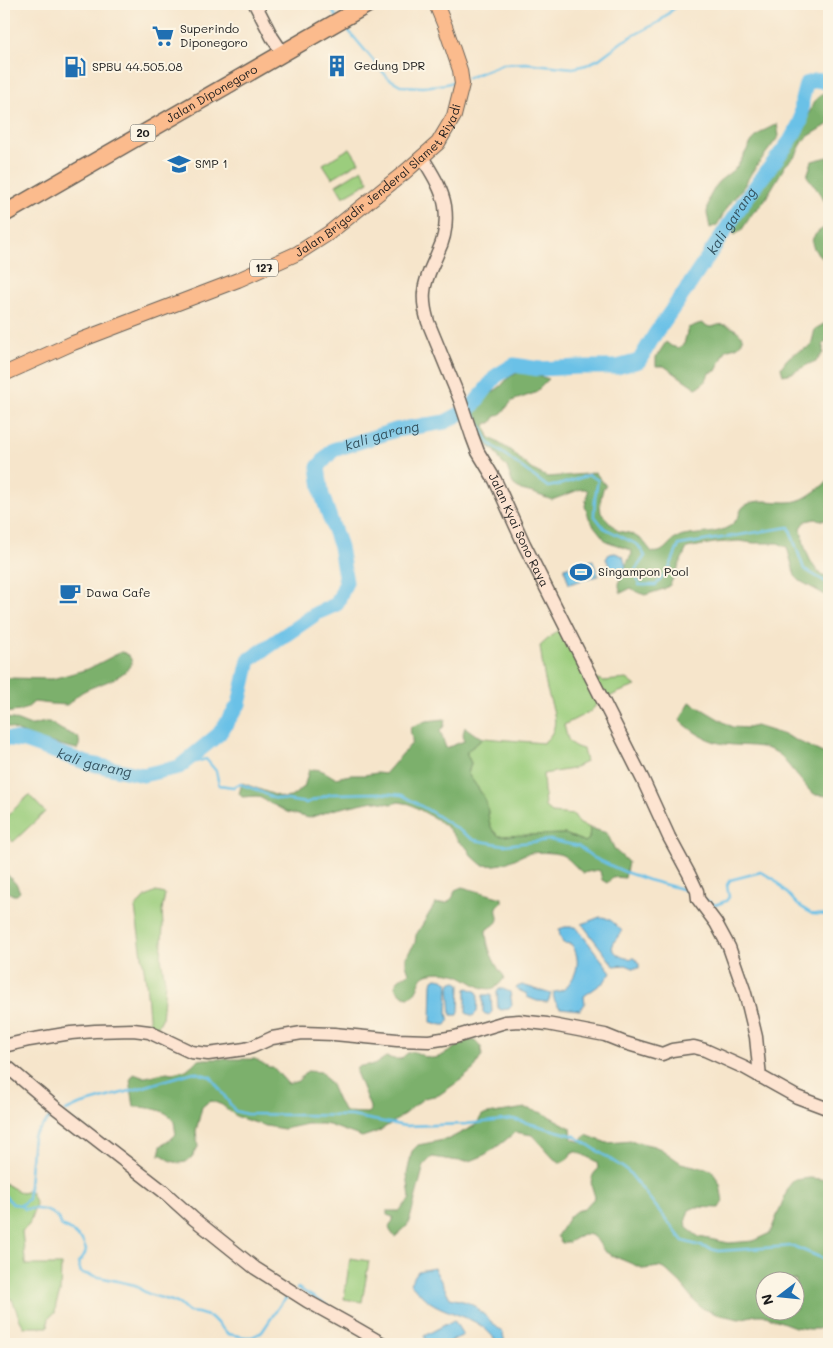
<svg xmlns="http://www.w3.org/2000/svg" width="833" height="1348" viewBox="0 0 833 1348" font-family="Mali,sans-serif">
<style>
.green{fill:#9bcd7d;stroke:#5c744c}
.forest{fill:#7cb06c;stroke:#4c6644;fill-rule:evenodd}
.water{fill:#6ac1e7;stroke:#436e82}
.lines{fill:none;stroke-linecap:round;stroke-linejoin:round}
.stream{stroke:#6ac1e7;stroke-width:2.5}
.river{stroke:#6ac1e7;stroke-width:15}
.secondary-casing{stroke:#686259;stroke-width:15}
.primary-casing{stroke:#686259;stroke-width:16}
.highway-casing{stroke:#686259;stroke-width:19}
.secondary{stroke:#fde4d1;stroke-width:12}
.primary{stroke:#fbbb8d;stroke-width:14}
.highway{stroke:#fbbb8d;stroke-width:16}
.labels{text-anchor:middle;stroke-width:4;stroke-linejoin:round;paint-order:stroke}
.shield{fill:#fcf5e5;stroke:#5f5d58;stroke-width:1}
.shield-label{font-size:11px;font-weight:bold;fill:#1c1c1c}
.poi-label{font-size:12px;fill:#1c1c1c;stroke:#fcf5e5;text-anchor:start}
.street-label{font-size:12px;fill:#1c1c1c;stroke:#fcf5e5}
.water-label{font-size:14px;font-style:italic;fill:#375663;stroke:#fcf5e5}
</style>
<rect width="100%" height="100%" fill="#fcf5e5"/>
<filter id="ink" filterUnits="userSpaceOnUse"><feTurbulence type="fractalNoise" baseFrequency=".02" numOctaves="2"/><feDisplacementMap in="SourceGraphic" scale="10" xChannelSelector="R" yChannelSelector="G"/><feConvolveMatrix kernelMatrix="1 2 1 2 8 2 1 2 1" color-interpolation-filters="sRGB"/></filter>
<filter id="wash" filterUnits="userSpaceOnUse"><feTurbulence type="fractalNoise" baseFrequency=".0096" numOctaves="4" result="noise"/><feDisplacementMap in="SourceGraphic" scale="20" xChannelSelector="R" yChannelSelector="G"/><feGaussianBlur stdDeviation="1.12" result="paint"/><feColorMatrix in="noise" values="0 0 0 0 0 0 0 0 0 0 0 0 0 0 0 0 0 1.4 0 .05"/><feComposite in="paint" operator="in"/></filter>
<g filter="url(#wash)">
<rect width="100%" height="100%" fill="#f6e5cb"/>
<g class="green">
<polygon points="350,148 359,162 332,178 323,164"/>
<polygon points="362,169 369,182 343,197 336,185"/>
<path d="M558 630 564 635 587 676 604 681 627 679 636 686 617 693 598 703 591 711 564 725C568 739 567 745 583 749L586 762 572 769 543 774 545 807 552 813 574 815 580 824 590 828 589 839 585 842 565 834 499 836C486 827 490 816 486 802 482 792 474 783 468 774L471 763 467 755V751L484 738 543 743C565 726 550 706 546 685 543 672 542 659 540 646Z"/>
<polygon points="29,795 45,812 13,842 4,832 4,819"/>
<polygon points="156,892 165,894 162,910 163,926 161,958 165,981 164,997 162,1019 157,1028 150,1028 146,982 135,908 144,898"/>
<polygon points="4,1183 22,1193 30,1191 36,1204 29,1225 22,1231 25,1260 26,1265 61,1265 60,1293 56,1304 55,1313 49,1317 48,1327 24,1327 20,1320 12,1299 4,1299"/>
<polygon points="350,1258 369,1261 362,1302 344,1299"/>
</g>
<g class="forest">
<polygon points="829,92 829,124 809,136 803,141 796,155 785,166 763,203 752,214 741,231 734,235 734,231 749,200 800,136 814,101 823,93"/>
<polygon points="777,124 779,136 752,172 744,186 729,205 717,225 710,228 707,213 708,206 709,198 718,182 737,167 752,141 757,136 763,131"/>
<path d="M828 157H829V210C824 198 815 187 807 176L812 161Z"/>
<path d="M829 224V263H828C810 249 804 237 828 226Z"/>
<path d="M829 321V337L823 345V353L816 361 809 364 792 373 783 375 781 368C790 352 797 353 811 346L815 329Z"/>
<path d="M702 323C705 325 707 326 710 327 715 327 719 323 725 325 734 327 750 337 738 346 735 348 730 348 726 350L716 371 709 373C706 381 704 384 696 388L664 366H656V357L666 342 671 346 678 348 684 344 688 328 698 324Z"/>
<path d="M521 371 549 379 535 393 512 401 502 413 495 417 491 423H487L485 426 489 437 510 450 531 469 547 477 587 474 595 472 606 486 603 489 601 497 600 505 601 513 618 531 629 533 637 537 644 542 652 552C664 555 668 542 677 538 692 532 715 536 730 526 732 524 737 520 738 517 741 512 740 508 746 505 760 496 784 506 800 500 810 496 820 487 829 481V521L815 519 806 521 801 528C803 545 809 564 822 576H829V597L800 581 795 576 787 547 778 543H754L739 541 714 543 687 548 670 585 664 589 645 595 637 592 631 588 621 593C620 591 619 587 619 585 619 578 628 560 632 554L631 550 606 541 594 526 589 518 585 506 588 491 585 489H581L552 500 533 493 521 490 514 485 512 482 507 467 501 462 496 452 484 442 479 441 470 418 476 405 501 386 509 377Z"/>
<path d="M121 652C127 653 130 656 132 662 124 680 98 683 82 692 77 695 72 701 67 705L51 704 34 702 27 708 20 711 4 713V682L8 678 52 679 88 669Z"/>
<path d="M690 702 732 727 748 728 756 726 785 735 829 756V796L816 795 810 791 779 754C762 743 744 747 725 744 708 742 691 731 680 720Z"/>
<path d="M4 718 13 719 28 725H33L45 722H49L62 730 78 737C80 742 80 745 77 749L40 740 8 727 4 726Z"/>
<path d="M445 719 444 726 440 731 446 748 464 741 463 734 465 727 476 735 484 738 467 751V755L471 763 468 774C474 783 482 792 486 803 490 816 486 827 499 836L565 834 585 842 589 839 590 828 607 833 615 850 628 862 625 878 614 877 607 883 602 880 600 871 597 870 583 873C576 868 570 859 562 855 554 852 531 851 523 855 508 862 500 867 482 865L471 855 467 848 458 841 448 828 436 819 410 804 399 802 391 804 376 801 368 802 332 810 309 818 287 812 257 796 242 797 239 794 242 783 283 798 291 797 304 787 309 770C320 767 326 773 335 778L350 775H364L377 773 385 774 412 743C413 737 409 732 411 727L426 721Z"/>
<polygon points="4,871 17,885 20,892 17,895 13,895 4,890"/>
<path d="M462 887 502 898V902C491 910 501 914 497 922 495 925 489 928 486 930 486 943 491 957 498 968 500 973 503 972 504 978 490 1001 474 981 458 975 448 972 436 971 427 974 417 977 421 992 409 997 403 997 399 992 395 987 396 979 403 977 409 973L406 964V957L415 943 416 935 435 904 447 903 453 897 455 890Z"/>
<path d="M469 1040 476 1041 481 1047 482 1055 474 1069 462 1079 439 1095 424 1098 398 1119 379 1131 371 1134 362 1137 329 1125 322 1124H307L284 1129 266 1126 237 1117 222 1105 212 1101 208 1102 202 1107 196 1131 198 1147 192 1157 186 1162 179 1163 171 1161 162 1155H159L161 1146 170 1140 176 1134C175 1131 175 1126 174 1122 169 1109 146 1107 134 1107L130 1080 134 1074 142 1077H146L167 1072 172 1073 186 1070 198 1060 205 1059H255L269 1067H273L288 1084 298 1081 307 1071 321 1072 331 1085 338 1101 345 1112 367 1113 370 1111V1107L356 1072 357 1067 366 1065H374L386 1057 394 1059H401C415 1043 419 1059 433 1058 444 1058 457 1044 469 1040Z"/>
<path d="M525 1108 543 1113 571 1128 572 1139 581 1142 586 1135 607 1143 632 1141 654 1146 661 1149 681 1163 712 1170 720 1185 723 1201 719 1208 696 1207 689 1210 686 1219 687 1228 699 1237 729 1243 753 1241 770 1233 789 1186 794 1180 810 1178 829 1180V1325L818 1329H809L795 1327 763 1315H756L739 1319 716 1314 702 1308 696 1303 681 1284 666 1270 659 1267 644 1269 611 1255 604 1251 597 1240 591 1235 583 1234 569 1242 562 1243 557 1236 570 1216 576 1211 584 1209 595 1197C591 1184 588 1179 598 1169L597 1162 578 1152H572L568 1159 561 1163 554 1159 532 1135 515 1132C504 1142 483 1159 468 1161 458 1162 442 1158 432 1157L424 1165 410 1219 407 1226 395 1237C390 1231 386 1227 393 1221V1217L387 1215V1211H399L410 1199 407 1174 412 1151 418 1145 449 1139 476 1125 482 1115ZM766 1280H796V1310H766Z"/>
</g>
<g class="water">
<polygon points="615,553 623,556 626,567 623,573 616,574 611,569 606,559 609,554"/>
<polygon points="593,560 598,576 569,584 564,568"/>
<path d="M600 917C610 917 616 925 622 931L614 942 612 948C617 956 625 960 635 958L639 964V968H633L626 965 614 966 582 924Z"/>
<path d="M565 927H576L611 972 604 982 584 996 585 1004 580 1010 560 1008C556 1003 552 998 554 992 555 992 561 991 562 990 566 989 568 985 570 982 579 971 580 955 571 944L563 943 560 936 559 929Z"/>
<path d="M436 978 443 979 448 983 447 1014C449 1019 449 1021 446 1025H442L431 1022 432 984 433 980Z"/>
<polygon points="455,981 460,984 460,986 459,1011 458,1015 451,1015 449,989 451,983"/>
<polygon points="522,985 551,994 548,1002 537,1001 527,997 527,994 516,989 517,987"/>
<polygon points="468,988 477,992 478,994 477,1012 473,1016 466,1013 466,989"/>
<polygon points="499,989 503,989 510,992 512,1005 509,1009 501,1010 498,1008 497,992"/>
<polygon points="483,995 491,995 492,1012 489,1015 483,1013"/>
<path d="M434 1268 450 1298 467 1302 476 1307 503 1333 505 1344H498C480 1315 455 1318 430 1302 422 1297 416 1289 410 1283L418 1271Z"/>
<polygon points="454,1320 463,1335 446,1344 428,1344 424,1336"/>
</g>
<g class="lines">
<g class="stream">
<polyline points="327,4 336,16"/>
<polyline points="343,24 388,78 402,86 423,87 446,84 457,81"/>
<polyline points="467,78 503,64 525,63 573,68 586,65 599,59 623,41 659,22 672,10 681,4"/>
<polyline points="471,408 489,443 548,487 562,484 589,475 598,480 595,497 594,515 604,528 638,545 645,556 635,570 639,585 656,585 668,571 679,545 789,527 804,569 829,584"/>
<polyline points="179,767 206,759 216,771 219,785 233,787 240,784 257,790 273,798 306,803 331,794 380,793 402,795 433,813 474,840 504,845 550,840 578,846 594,858 625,872 648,880 693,892"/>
<polyline points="704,899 715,905 726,901 729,897 727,885 730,880 761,872 774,879 798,905 812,914 829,915"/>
<polyline points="66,1111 79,1105 140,1088 194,1072 211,1077 235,1111 246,1114 352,1116 405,1126 466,1124 513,1119 575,1136 628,1171 683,1241 718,1251 793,1246 829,1261"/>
<polyline points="4,1195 13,1204 21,1205 28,1199 33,1136 50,1118 56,1115"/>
<path d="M21 1206 25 1209C35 1208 51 1209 58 1218 60 1220 60 1223 61 1226L70 1230 82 1240 86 1250 85 1254 78 1263 81 1273 135 1285C150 1299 164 1296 179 1304 182 1306 185 1310 188 1312L198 1313 211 1317 228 1334 245 1337H252L262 1332 282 1302 291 1294"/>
<polyline points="297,1289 298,1288 330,1307"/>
</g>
<path class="river" id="s1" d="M4 738 24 741 87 763 143 775 179 767 219 734 239 704 249 660 317 613 337 604 346 582 340 547 322 495 318 467 333 450 396 430 445 422 471 408 496 376 514 365 539 369 579 367H617L639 361 655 334 690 284 745 200 790 141 801 121 802 100 806 84C814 80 820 79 829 84"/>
</g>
</g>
<g filter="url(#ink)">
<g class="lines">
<g class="secondary-casing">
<g id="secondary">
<polyline points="255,4 272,37 282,52"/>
<path id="s2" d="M422 157C431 172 442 188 445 206 447 221 445 238 438 252 433 265 425 277 424 292 423 302 425 312 428 322L460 400 472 436 478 452 495 480 524 544 643 780 669 837 689 874 697 891 698 899 716 923 729 947 744 990 749 1008 756 1037 760 1077"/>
<polyline points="4,1046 29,1040 71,1033 95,1031 133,1030 149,1032 191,1052 208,1054 245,1049 252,1047 272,1038 302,1033 334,1034 397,1040 429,1041 455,1037 505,1022 519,1021 547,1024 605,1035 625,1043 662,1054 672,1050 686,1048 694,1047 705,1050 745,1068 797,1097 829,1109"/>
<polyline points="4,1064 56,1108 163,1191 194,1219 255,1268 307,1301 352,1326 383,1344"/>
</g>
</g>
<g class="primary-casing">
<g id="primary">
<path id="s3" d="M4 374 73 343 238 280 298 253 329 233 405 172 438 143 454 116 462 84 460 70 445 26 436 4"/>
</g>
</g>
<g class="highway-casing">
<g id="highway">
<path id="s4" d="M4 214 368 4"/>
</g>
</g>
<use href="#secondary" class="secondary"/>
<use href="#primary" class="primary"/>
<use href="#highway" class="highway"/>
</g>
</g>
<defs>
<g id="supermarket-bare" transform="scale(1.725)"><path d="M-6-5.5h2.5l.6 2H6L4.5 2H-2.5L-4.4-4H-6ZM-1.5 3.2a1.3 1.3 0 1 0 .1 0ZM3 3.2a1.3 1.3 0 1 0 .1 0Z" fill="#1f6fb2" stroke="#fcf5e5" stroke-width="2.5" paint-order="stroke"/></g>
<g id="building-bare" transform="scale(1.725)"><path d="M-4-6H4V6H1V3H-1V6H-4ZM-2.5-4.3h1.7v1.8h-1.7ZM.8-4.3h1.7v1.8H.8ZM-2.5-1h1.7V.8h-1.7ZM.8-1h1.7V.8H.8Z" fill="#1f6fb2" stroke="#fcf5e5" stroke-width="2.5" paint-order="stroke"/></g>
<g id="fuel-bare" transform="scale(1.725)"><path d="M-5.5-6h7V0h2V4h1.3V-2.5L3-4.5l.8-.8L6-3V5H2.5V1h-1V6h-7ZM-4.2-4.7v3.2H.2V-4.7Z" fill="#1f6fb2" stroke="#fcf5e5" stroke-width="2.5" paint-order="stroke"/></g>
<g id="school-bare" transform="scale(1.725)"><path d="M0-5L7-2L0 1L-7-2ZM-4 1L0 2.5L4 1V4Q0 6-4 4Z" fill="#1f6fb2" stroke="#fcf5e5" stroke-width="2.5" paint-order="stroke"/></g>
<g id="stadium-bare" transform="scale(1.725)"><path d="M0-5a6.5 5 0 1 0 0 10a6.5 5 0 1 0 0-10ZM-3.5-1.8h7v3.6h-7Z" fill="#1f6fb2" stroke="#fcf5e5" stroke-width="2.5" paint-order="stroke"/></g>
<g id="cafe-bare" transform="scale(1.725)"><path d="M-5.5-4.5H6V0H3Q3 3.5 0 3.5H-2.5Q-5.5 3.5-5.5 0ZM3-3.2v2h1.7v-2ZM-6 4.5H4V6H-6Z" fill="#1f6fb2" stroke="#fcf5e5" stroke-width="2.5" paint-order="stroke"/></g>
</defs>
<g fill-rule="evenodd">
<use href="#supermarket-bare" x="163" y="36"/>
<use href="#building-bare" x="337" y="66"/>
<use href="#fuel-bare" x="75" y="67"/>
<use href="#school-bare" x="179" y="164"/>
<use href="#stadium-bare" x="581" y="572"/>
<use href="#cafe-bare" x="70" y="593"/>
</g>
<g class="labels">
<g class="shield">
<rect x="130.5" y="124.5" width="25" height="17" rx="4"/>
<rect x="250" y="259.5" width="28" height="17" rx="4"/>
</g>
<g class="shield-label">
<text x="143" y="137">20</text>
<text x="264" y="272">127</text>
</g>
<g class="poi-label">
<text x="180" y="33">Superindo<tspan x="180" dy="14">Diponegoro</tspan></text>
<text x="354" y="70">Gedung DPR</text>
<text x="92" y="71">SPBU 44.505.08</text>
<text x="195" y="168">SMP 1</text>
<text x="598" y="576">Singampon Pool</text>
<text x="86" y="597">Dawa Cafe</text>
</g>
<g class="street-label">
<text dy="4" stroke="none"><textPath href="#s4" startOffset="240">Jalan Diponegoro</textPath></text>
<text dy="4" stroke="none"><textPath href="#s3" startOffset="428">Jalan Brigadir Jenderal Slamet Riyadi</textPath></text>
<text dy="4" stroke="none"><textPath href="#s2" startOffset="402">Jalan Kyai Sono Raya</textPath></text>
</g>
<g class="water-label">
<text dy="5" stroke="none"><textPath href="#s1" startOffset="1085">kali garang</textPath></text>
<text dy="5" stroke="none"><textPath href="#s1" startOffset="635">kali garang</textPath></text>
<text dy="5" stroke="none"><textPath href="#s1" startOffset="94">kali garang</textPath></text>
</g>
</g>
<rect width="833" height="1348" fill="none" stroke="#fcf5e5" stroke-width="20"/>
<g transform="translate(780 1296) rotate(254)"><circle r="24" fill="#fcf5e5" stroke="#a29e95"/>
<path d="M0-4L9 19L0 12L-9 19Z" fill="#1f6fb2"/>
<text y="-8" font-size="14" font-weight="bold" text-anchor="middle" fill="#1c1c1c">N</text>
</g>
</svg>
